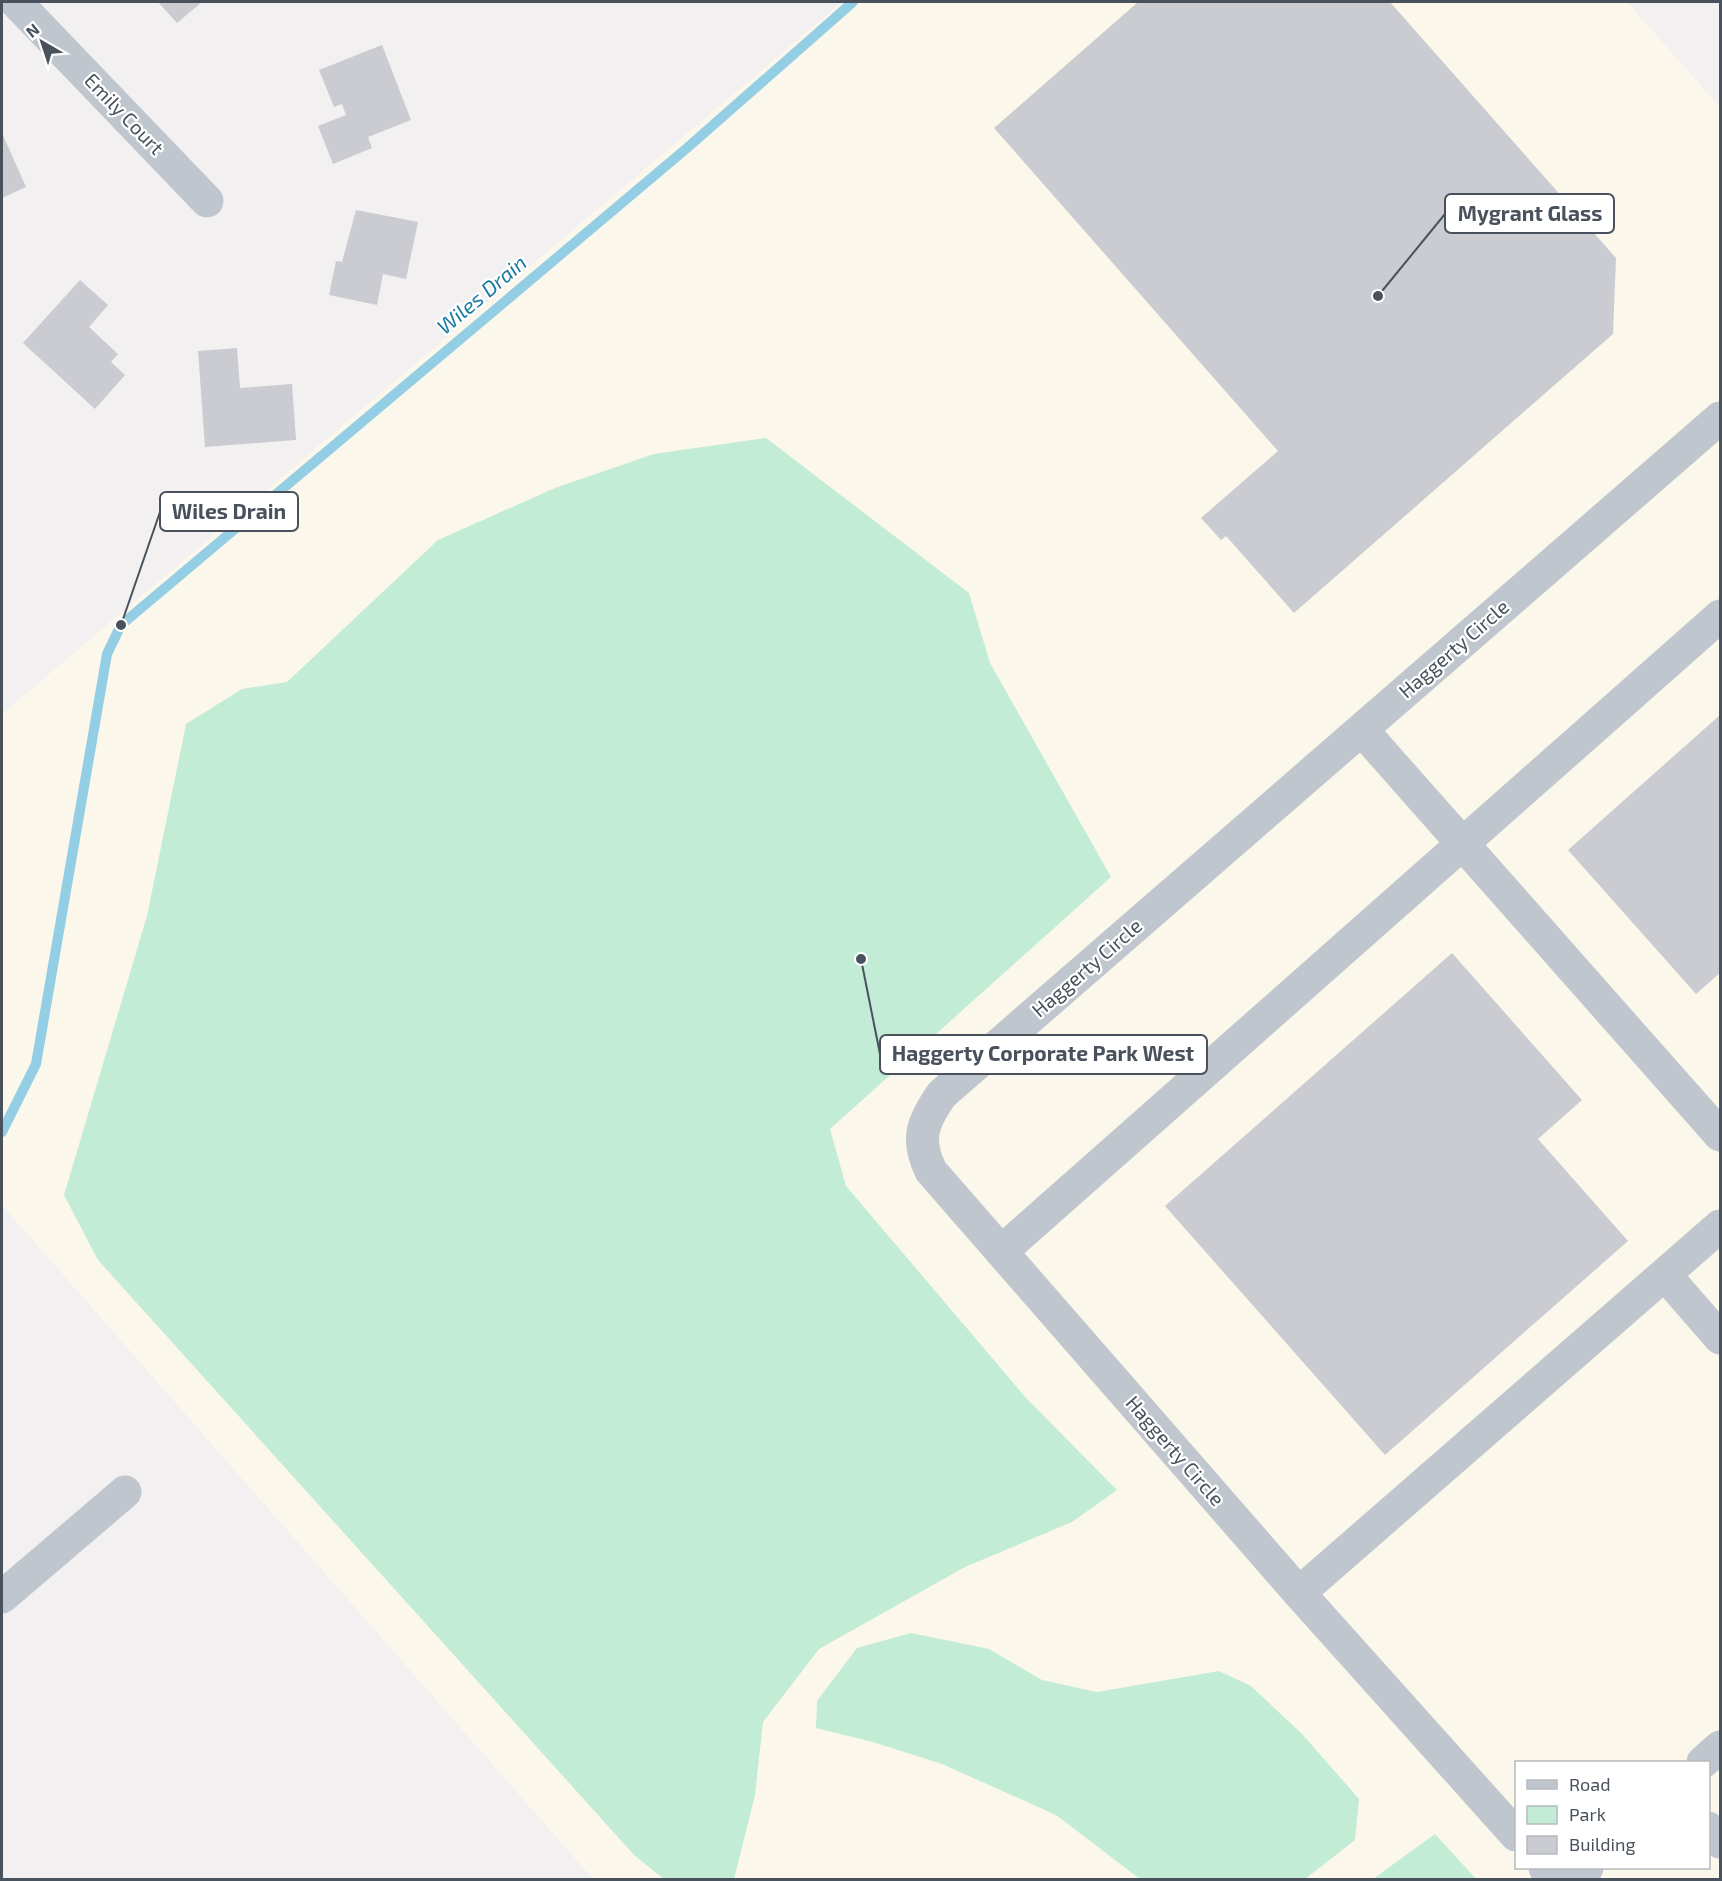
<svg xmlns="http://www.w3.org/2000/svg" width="1722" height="1881" viewBox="0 0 1722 1881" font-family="'Exo 2',sans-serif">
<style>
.commercial{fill:#fbf7eb;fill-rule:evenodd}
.green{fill:#c2ecd5}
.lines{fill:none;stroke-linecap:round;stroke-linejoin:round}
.stream{stroke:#93cee5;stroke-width:10}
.building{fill:#caccd2}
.minor{stroke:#bfc6cd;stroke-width:33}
.labels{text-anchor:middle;stroke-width:4.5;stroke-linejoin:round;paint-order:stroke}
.street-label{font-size:20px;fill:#49525c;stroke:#fff}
.water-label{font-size:21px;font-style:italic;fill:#187aa0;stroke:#fff}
.leader{fill:none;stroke:#49525c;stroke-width:2}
.callout-dot{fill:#49525c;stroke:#fff;stroke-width:2}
.callout{fill:#fff;stroke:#49525c;stroke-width:2}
.callout-label{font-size:21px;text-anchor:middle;font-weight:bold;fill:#49525c}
</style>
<rect width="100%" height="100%" fill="#f2f0f0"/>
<path class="commercial" d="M842 2H1627L1720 107V1879H593L2 1205V714ZM1516 1762H1708V1868H1516Z"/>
<g class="green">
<polygon points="766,438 969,593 990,663 1111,877 830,1129 846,1186 1026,1398 1117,1490 1072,1522 965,1567 819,1649 763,1722 755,1795 734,1879 664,1879 635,1856 98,1260 64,1195 147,916 186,724 242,689 287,682 438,540 555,488 654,454"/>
<polygon points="911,1633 989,1649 1042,1680 1097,1692 1219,1671 1251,1686 1302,1734 1359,1799 1355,1840 1305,1879 1140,1879 1056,1815 942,1764 873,1742 816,1728 817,1701 857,1648"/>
<polygon points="1435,1834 1476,1879 1373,1879"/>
</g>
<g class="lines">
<polyline class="stream" points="2,1132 36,1064 107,654 121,625 687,148 853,2"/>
</g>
<g class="building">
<polygon points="158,2 202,2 177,23"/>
<polygon points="1138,2 1390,2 1616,258 1613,334 1294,613 1226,536 1221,540 1201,518 1278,451 994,128"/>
<polygon points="382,45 411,120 368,137 372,148 333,164 318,126 346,115 342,104 334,107 319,70"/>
<polygon points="2,133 26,187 2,198"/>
<polygon points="356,210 418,222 406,279 383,274 377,305 329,295 336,261 342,262"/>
<polygon points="80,280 108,305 89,327 118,354 111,362 125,375 95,409 23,343"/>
<polygon points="237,348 240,388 292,384 296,440 205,447 198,351"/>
<polygon points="1720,715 1720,973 1696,994 1568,850"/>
<polygon points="1452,953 1582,1100 1538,1139 1628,1241 1385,1455 1165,1206"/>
</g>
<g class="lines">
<g class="minor">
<polyline points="16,2 207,201"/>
<polyline points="1362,730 1720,1135"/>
<polyline points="1002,1251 1720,616"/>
<polyline points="1666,1276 1720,1338"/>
<polyline points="1299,1593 1720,1226"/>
<polyline points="2,1597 125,1492"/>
<polyline points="1703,1762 1720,1747"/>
<polyline points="1708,1828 1720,1842"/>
<path d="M1516 1835 1299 1593 931 1171C915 1139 923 1121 942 1094L1720 418"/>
<polyline points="1545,1868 1556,1880"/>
<polyline points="1573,1880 1587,1868"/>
</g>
</g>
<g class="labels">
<g class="street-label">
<text transform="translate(124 114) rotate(46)" y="7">Emily Court</text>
<text transform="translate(1454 649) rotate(-41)" y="7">Haggerty Circle</text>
<text transform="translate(1087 968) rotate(-41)" y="7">Haggerty Circle</text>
<text transform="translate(1175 1451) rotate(49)" y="7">Haggerty Circle</text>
</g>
<g class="water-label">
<text transform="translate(482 295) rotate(-40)" y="7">Wiles Drain</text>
</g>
</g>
<path class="leader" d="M1378 296L1445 214M121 625L160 512M861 959L880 1054"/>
<g class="callout-dot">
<circle cx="1378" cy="296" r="6"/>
<circle cx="121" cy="625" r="6"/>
<circle cx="861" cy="959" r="6"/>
</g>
<g class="callout">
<rect x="1445" y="194" width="169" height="39" rx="6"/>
<rect x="160" y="492" width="138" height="39" rx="6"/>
<rect x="880" y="1035" width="327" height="39" rx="6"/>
</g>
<g class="callout-label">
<text x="1530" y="221">Mygrant Glass</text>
<text x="229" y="519">Wiles Drain</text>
<text x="1043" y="1061">Haggerty Corporate Park West</text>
</g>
<rect width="1722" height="1881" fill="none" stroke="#49525c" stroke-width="6"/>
<rect x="1515" y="1761" width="195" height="108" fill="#ffffff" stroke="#b6babe" stroke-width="1.5"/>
<rect x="1527" y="1780" width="30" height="9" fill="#bfc6cd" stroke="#b6babe" stroke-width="1.5"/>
<text x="1569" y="1791" font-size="18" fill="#49525c">Road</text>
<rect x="1527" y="1806" width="30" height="18" fill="#c2ecd5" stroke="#b6babe" stroke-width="1.5"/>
<text x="1569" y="1821" font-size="18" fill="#49525c">Park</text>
<rect x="1527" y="1836" width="30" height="18" fill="#caccd2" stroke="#b6babe" stroke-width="1.5"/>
<text x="1569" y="1851" font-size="18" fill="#49525c">Building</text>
<g transform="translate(42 42) rotate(321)" stroke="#ffffff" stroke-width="4.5" paint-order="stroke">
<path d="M0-4.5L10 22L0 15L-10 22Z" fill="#49525c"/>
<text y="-9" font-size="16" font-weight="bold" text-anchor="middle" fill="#49525c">N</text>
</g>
</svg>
